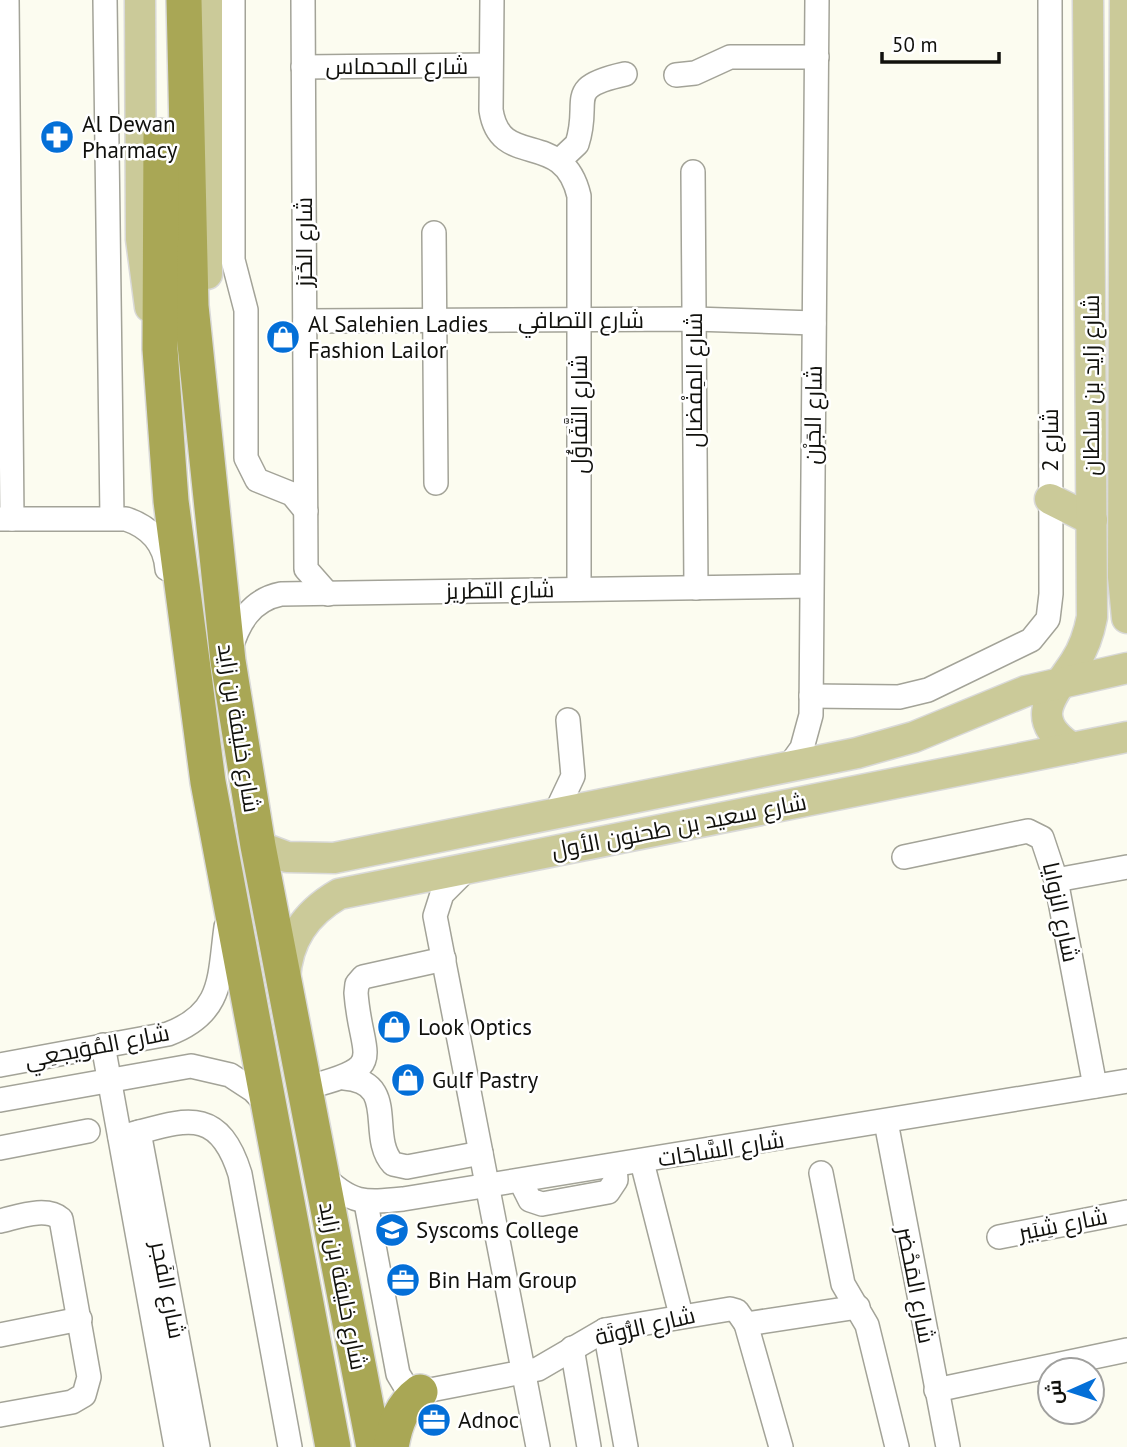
<svg xmlns="http://www.w3.org/2000/svg" width="1127" height="1447" viewBox="0 0 1127 1447" font-family="'PT Sans',Cairo,sans-serif">
<style>
.lines{fill:none;stroke-linecap:round;stroke-linejoin:round}
.minor-casing{stroke:#a3a398;stroke-width:26}
.major-casing{stroke:#d9d9d8;stroke-width:33}
.highway-casing{stroke:#d9d9d8;stroke-width:38}
.minor{stroke:#fff;stroke-width:23}
.major{stroke:#cbca99;stroke-width:30}
.highway{stroke:#a9a755;stroke-width:35}
.labels{text-anchor:middle;stroke-width:5;stroke-linejoin:round;paint-order:stroke}
.street-label{font-size:23px;fill:#11110d;stroke:#fff}
.poi-label{font-size:23px;fill:#11110d;stroke:#fff;text-anchor:start}
</style>
<rect width="100%" height="100%" fill="#fcfcf0"/>
<g class="lines">
<g class="minor-casing">
<g id="minor">
<polyline points="7,0 12,519"/>
<polyline points="105,0 112,518"/>
<polyline points="233,0 233,260 246,310 246,458 257,480 292,494 306,511"/>
<polyline points="303,0 306,569 328,594"/>
<path d="M492 0 491 110C500 171 563 127 579 196V589"/>
<polyline points="303,67 490,65"/>
<polyline points="676,75 695,73 730,57 817,57"/>
<path d="M560 160 577 144C592 99 562 88 625 74"/>
<polyline points="693,172 696,588"/>
<polyline points="434,233 436,483"/>
<polyline points="305,321 694,319 814,323"/>
<path d="M0 519H126C150 527 165 543 167 569"/>
<path d="M230 651C238 623 251 600 281 594L811 586"/>
<polyline points="811,696 899,697 928,690 1031,640 1048,619 1051,594 1050,0"/>
<polyline points="789,766 802,748 811,715 817,0"/>
<polyline points="555,814 573,776 568,720"/>
<polyline points="904,857 1028,831 1042,838 1056,880 1095,1086"/>
<polyline points="469,867 442,894 435,916 538,1447"/>
<polyline points="1056,880 1127,867"/>
<polyline points="103,1045 176,1447"/>
<path d="M0 1065 168 1034C224 1013 219 977 226 927"/>
<path d="M344 1078C400 1082 367 1136 393 1164L407 1167 481 1153"/>
<path d="M304 1088C391 1066 361 1061 356 993L357 984 363 977 444 959"/>
<polyline points="0,1100 191,1066 230,1075 253,1090 268,1106"/>
<polyline points="886,1122 948,1447"/>
<polyline points="139,1132 198,1447"/>
<path d="M120 1137C179 1123 217 1100 240 1174L290 1447"/>
<polyline points="0,1148 88,1131"/>
<polyline points="642,1162 681,1315"/>
<polyline points="821,1173 843,1284 867,1325 897,1447"/>
<path d="M322 1175C351 1204 364 1203 403 1199L1127 1081"/>
<polyline points="521,1182 530,1200 542,1204 608,1192 616,1180 615,1166"/>
<polyline points="366,1203 398,1374 407,1389 420,1392 538,1369 605,1330 730,1309 737,1311 746,1324 781,1447"/>
<path d="M0 1221C18 1217 46 1206 61 1219L89 1377 84 1395 72 1402 0 1415"/>
<polyline points="999,1237 1127,1212"/>
<polyline points="746,1324 858,1307"/>
<polyline points="605,1330 626,1447"/>
<polyline points="0,1335 80,1319"/>
<polyline points="572,1348 589,1447"/>
<polyline points="936,1390 1127,1350"/>
</g>
</g>
<g class="major-casing">
<g id="major">
<polyline points="140,0 141,239 150,307"/>
<polyline points="1125,0 1123,577 1127,618"/>
<polyline points="207,274 207,0"/>
<polyline points="1050,499 1092,520"/>
<path d="M1072 748C1025 718 1055 693 1075 662 1084 648 1089 633 1092 617L1088 0"/>
<polyline points="258,846 287,857 334,858 857,753 914,737 1026,691 1127,668"/>
<path d="M285 979C287 940 306 913 339 894L1127 737"/>
</g>
</g>
<g class="highway-casing">
<g id="highway">
<polyline points="184,0 191,306 228,661 258,846 374,1447"/>
<polyline points="161,136 160,349 171,501 208,782 333,1447"/>
<path d="M391 1447C395 1424 401 1406 420 1392"/>
</g>
</g>
<use href="#minor" class="minor"/>
<use href="#major" class="major"/>
<use href="#highway" class="highway"/>
</g>
<defs>
<g id="pharmacy-disc" transform="scale(1.75)"><circle r="9.5" fill="#046fd7" stroke="#fff"/><path d="M-2-6h4v4h4v4h-4v4h-4v-4h-4v-4h4Z" fill="#fff"/></g>
<g id="shop-disc" transform="scale(1.75)"><circle r="9.5" fill="#046fd7" stroke="#fff"/><path d="M-5-2.5h2.3a2.7 3.5 0 0 1 5.4 0H5L5.5 6h-11ZM-1.5-2.5h3a1.5 2.3 0 0 0-3 0Z" fill="#fff"/></g>
<g id="university-disc" transform="scale(1.75)"><circle r="9.5" fill="#046fd7" stroke="#fff"/><path d="M0-5L7-2L0 1L-7-2ZM-4 1L0 2.5L4 1V4Q0 6-4 4Z" fill="#fff"/></g>
<g id="office-disc" transform="scale(1.75)"><circle r="9.5" fill="#046fd7" stroke="#fff"/><path d="M-6-3h4V-5.5h4V-3h4V5H-6ZM-1-4.5V-3h2v-1.5ZM-6 0V1H6V0Z" fill="#fff"/></g>
</defs>
<g fill-rule="evenodd">
<use href="#pharmacy-disc" x="57" y="137"/>
<use href="#shop-disc" x="283" y="337"/>
<use href="#shop-disc" x="394" y="1027"/>
<use href="#shop-disc" x="408" y="1080"/>
<use href="#university-disc" x="392" y="1230"/>
<use href="#office-disc" x="403" y="1280"/>
<use href="#office-disc" x="434" y="1420"/>
</g>
<g class="labels">
<g class="street-label">
<text x="397" y="74">شارع المحماس</text>
<text transform="translate(304 242) rotate(-90)" y="8">شارع الخَرَز</text>
<text x="581" y="328">شارع التصافي</text>
<text transform="translate(694 380) rotate(-90)" y="8">شارع المِفْضال</text>
<text transform="translate(1091 385) rotate(-90)" y="8">شارع زايد بن سلطان</text>
<text transform="translate(579 414) rotate(-90)" y="8">شارع التَّفَاؤُل</text>
<text transform="translate(813 415) rotate(-89)" y="8">شارع الجَرْن</text>
<text transform="translate(1050 440) rotate(-90)" y="8">شارع 2</text>
<text transform="translate(500 590) rotate(-1)" y="8">شارع التطريز</text>
<text transform="translate(239 728) rotate(81)" y="8">شارع خليفة بن زايد</text>
<text transform="translate(679 826) rotate(-11)" y="8">شارع سعيد بن طحنون الأول</text>
<text transform="translate(1061 912) rotate(78)" y="8">شارع الزوايا</text>
<text transform="translate(97 1046) rotate(-11)" y="8">شارع المُوَيجعِي</text>
<text transform="translate(721 1149) rotate(-9)" y="8">شارع السَّاحَات</text>
<text transform="translate(1063 1224) rotate(-11)" y="8">شارع شِبَير</text>
<text transform="translate(916 1285) rotate(79)" y="8">شارع المَحْضر</text>
<text transform="translate(343 1286) rotate(79)" y="8">شارع خليفة بن زايد</text>
<text transform="translate(168 1290) rotate(79)" y="8">شارع الفَجر</text>
<text transform="translate(645 1326) rotate(-13)" y="8">شارع الرُّوتَة</text>
</g>
<g class="poi-label">
<text x="82" y="132">Al Dewan<tspan x="82" dy="26">Pharmacy</tspan></text>
<text x="308" y="332">Al Salehien Ladies<tspan x="308" dy="26">Fashion Lailor</tspan></text>
<text x="418" y="1035">Look Optics</text>
<text x="432" y="1088">Gulf Pastry</text>
<text x="416" y="1238">Syscoms College</text>
<text x="428" y="1288">Bin Ham Group</text>
<text x="458" y="1428">Adnoc</text>
</g>
</g>
<g transform="translate(1071 1391) rotate(267)"><circle r="33" fill="#ffffff" stroke="#a0a09e" stroke-width="2"/>
<path d="M0-5L12 26L0 18L-12 26Z" fill="#046fd7"/>
<text y="-10" font-size="19" font-weight="bold" text-anchor="middle" fill="#11110d">ش</text>
</g>
<path d="M882 52v10h117v-10" fill="none" stroke="#11110d" stroke-width="3.5"/>
<text x="892" y="52" font-size="21" fill="#11110d" stroke="#ffffff" stroke-width="5" paint-order="stroke">50 m</text>
</svg>
